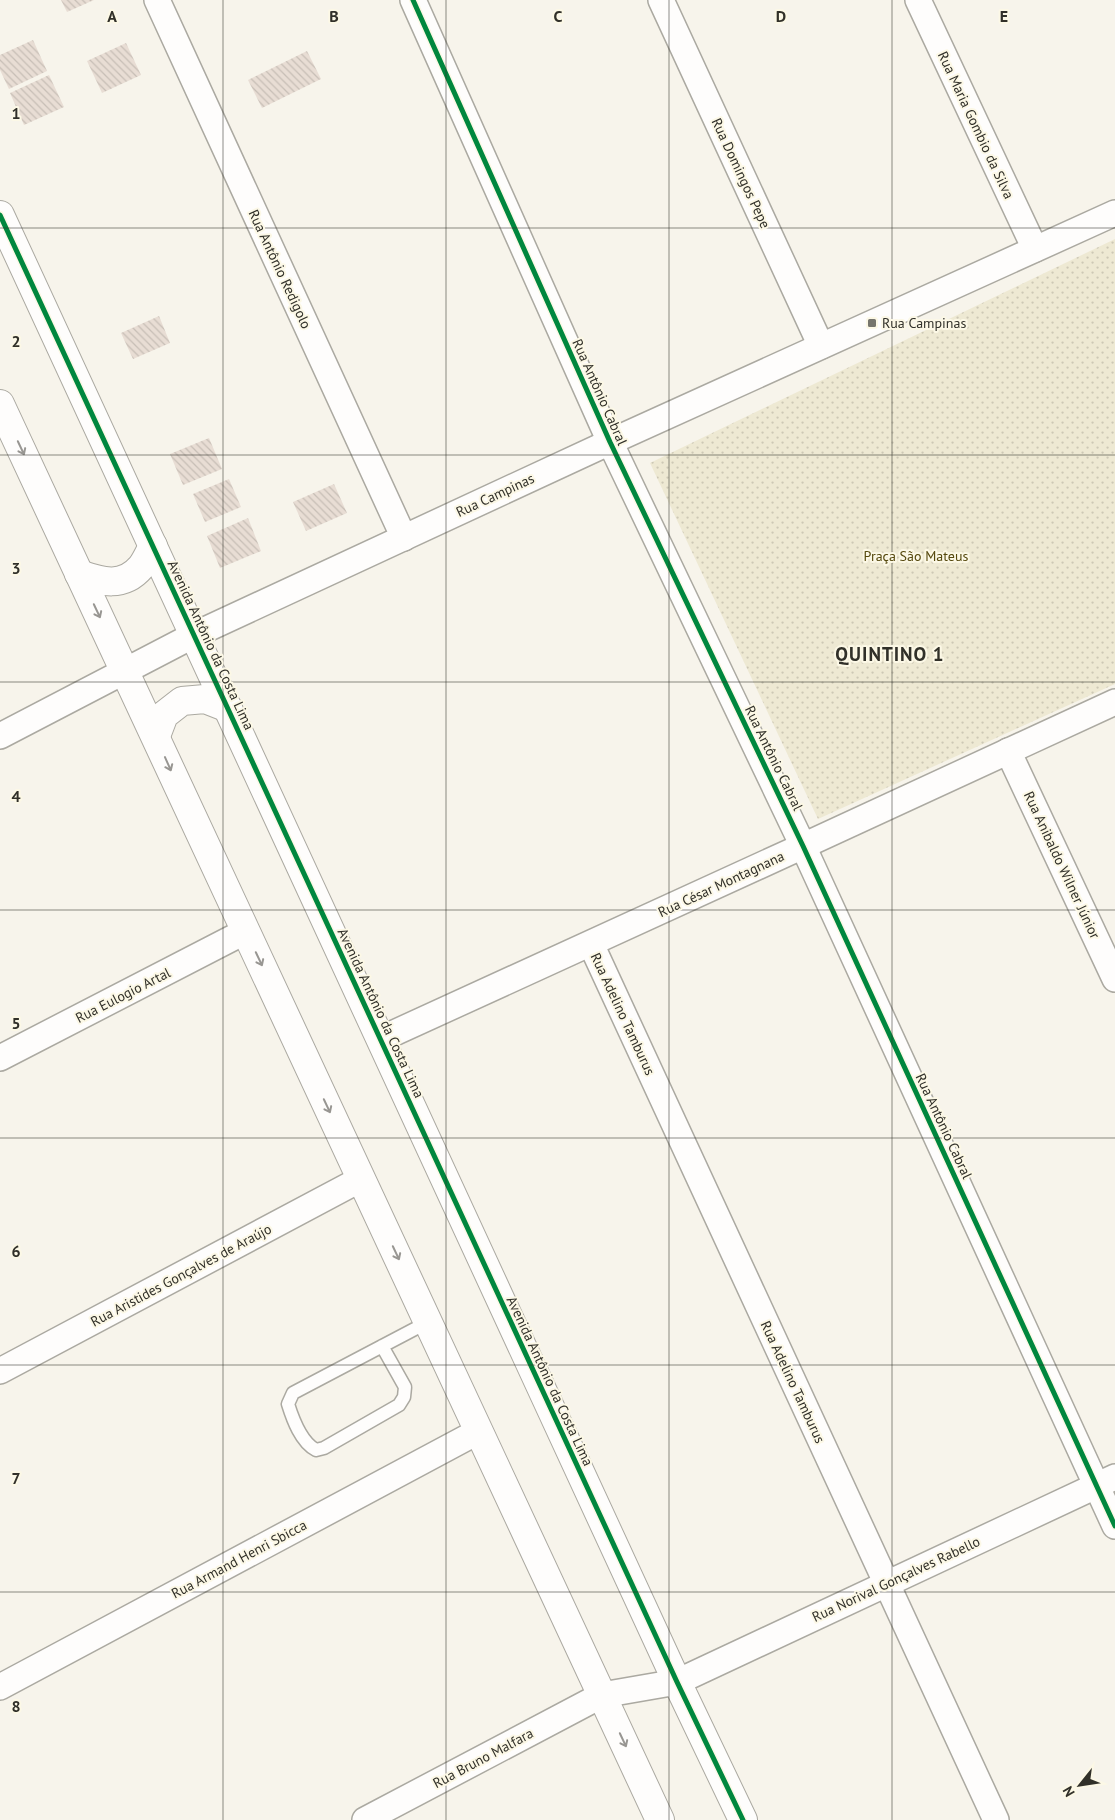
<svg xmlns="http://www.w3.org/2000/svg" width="1115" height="1820" viewBox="0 0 1115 1820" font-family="'PT Sans',sans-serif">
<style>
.green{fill:url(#green-dots)}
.building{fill:url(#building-back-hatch)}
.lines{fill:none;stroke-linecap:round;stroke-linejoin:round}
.service-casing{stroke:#aba9a1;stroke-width:15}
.minor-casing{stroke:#aba9a1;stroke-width:28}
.tertiary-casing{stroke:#aba9a1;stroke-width:30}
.service{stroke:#fefdfc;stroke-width:12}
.minor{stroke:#fefdfc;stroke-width:25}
.tertiary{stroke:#fefdfc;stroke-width:28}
.cycleway-casing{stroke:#fcf8e6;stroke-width:8}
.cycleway{stroke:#00873e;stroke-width:5}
.oneway{stroke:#989692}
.grid{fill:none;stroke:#313029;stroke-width:1;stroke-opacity:0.55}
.poi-dot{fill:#76756d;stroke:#fcf8e6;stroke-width:2}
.labels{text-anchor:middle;stroke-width:4;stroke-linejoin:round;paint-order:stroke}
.street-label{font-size:14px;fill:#313029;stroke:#fcf8e6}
.poi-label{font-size:14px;fill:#313029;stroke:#fcf8e6;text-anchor:start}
.park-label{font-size:14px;fill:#55480d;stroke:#fcf8e6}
.district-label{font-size:19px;font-weight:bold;letter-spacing:1px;fill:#313029;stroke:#fcf8e6}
.grid-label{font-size:16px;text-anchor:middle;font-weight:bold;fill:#313029;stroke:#fcf8e6;stroke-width:4;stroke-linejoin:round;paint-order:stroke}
</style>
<defs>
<pattern id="green-dots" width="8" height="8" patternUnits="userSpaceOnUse" patternTransform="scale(1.25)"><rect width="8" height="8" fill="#eee9d3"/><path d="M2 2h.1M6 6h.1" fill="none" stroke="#cdc8b5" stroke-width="1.8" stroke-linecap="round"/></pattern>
<pattern id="building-back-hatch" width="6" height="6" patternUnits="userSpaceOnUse" patternTransform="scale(1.25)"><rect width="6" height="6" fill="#e8ddd4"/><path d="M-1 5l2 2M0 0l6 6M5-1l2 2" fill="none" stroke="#c7beb6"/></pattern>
</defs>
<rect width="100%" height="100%" fill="#f7f4eb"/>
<polygon class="green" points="1115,239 1115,684 818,819 650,463"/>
<g class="building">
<polygon points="61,0 94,0 67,12"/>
<polygon points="33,40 47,71 9,89 0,70 0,55"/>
<polygon points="126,43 141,75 102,93 87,61"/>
<polygon points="307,51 321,79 262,108 248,80"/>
<polygon points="49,75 64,107 24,125 10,93"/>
<polygon points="159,316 170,343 133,359 121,333"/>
<polygon points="209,438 222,469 183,485 170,454"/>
<polygon points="229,479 241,507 205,522 193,494"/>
<polygon points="334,484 347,513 306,531 293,502"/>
<polygon points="248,518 261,551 220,568 207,536"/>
</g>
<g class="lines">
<g class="service-casing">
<path id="service" d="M382 1346 405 1387 404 1397 399 1405 324 1448 316 1450C301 1442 293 1420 288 1404L293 1393 428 1322"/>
</g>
<g class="minor-casing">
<g id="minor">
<polyline points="157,0 404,538"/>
<polyline points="413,0 610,442 803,846 1115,1526"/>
<polyline points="661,0 821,346"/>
<polyline points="918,0 1035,249"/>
<polyline points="0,736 194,635 610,442 1115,213"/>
<polyline points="1008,751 1115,979"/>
<polyline points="591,944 996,1820"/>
<polyline points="381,1039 803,846 1115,702"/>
<polyline points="0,1058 246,931"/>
<polyline points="0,1371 361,1179"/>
<polyline points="0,1687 479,1431"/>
<polyline points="365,1820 602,1695 677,1682 1115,1477"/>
</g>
</g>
<g class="tertiary-casing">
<g id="tertiary">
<polyline points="0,215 677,1682 743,1820"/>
<polyline points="0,404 660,1820"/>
<path d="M79 574C102 582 123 588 141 567 146 561 149 553 153 546"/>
<polyline points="156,736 164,715 182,701 205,699 228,708"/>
</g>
</g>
<use href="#service" class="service"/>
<use href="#minor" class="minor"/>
<use href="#tertiary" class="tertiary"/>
<g class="cycleway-casing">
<g id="cycleway">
<polyline points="413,0 610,442 803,846 1115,1526"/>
<polyline points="0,215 677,1682 743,1820"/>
</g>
</g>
<use href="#cycleway" class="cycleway"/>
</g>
<defs><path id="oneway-shaft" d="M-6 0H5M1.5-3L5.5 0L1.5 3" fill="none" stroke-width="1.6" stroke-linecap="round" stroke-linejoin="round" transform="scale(1.25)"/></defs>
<g class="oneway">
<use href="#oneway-shaft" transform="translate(21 448) rotate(65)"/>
<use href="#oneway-shaft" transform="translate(97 611) rotate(65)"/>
<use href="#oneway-shaft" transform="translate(168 764) rotate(66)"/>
<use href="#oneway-shaft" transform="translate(259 959) rotate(65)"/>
<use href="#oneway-shaft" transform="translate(327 1106) rotate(65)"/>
<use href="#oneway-shaft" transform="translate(396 1253) rotate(65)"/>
<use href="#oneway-shaft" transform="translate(623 1740) rotate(65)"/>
</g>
<path class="grid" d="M223 0V1820M446 0V1820M669 0V1820M892 0V1820M0 228H1115M0 455H1115M0 682H1115M0 910H1115M0 1138H1115M0 1365H1115M0 1592H1115"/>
<rect class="poi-dot" x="867" y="318" width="10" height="10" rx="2.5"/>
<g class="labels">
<g class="street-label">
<text transform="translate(976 125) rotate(65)" y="5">Rua Maria Gombio da Silva</text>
<text transform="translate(741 173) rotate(65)" y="5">Rua Domingos Pepe</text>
<text transform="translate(280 269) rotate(65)" y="5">Rua Antônio Redigolo</text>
<text transform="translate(600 392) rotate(66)" y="5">Rua Antônio Cabral</text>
<text transform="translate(495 495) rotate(-25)" y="5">Rua Campinas</text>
<text transform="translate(211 645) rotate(65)" y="5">Avenida Antônio da Costa Lima</text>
<text transform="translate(774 758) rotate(64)" y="5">Rua Antônio Cabral</text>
<text transform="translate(1062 865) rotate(65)" y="5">Rua Anibaldo Wilner Júnior</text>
<text transform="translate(721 884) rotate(-25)" y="5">Rua César Montagnana</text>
<text transform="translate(123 995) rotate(-27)" y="5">Rua Eulogio Artal</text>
<text transform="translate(381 1013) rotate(65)" y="5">Avenida Antônio da Costa Lima</text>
<text transform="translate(623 1014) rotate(65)" y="5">Rua Adelino Tamburus</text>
<text transform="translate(944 1126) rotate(65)" y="5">Rua Antônio Cabral</text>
<text transform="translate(181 1275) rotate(-28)" y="5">Rua Aristides Gonçalves de Araújo</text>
<text transform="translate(550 1381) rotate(65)" y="5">Avenida Antônio da Costa Lima</text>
<text transform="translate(793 1382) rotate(65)" y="5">Rua Adelino Tamburus</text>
<text transform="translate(239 1559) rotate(-28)" y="5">Rua Armand Henri Sbicca</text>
<text transform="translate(896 1579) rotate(-25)" y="5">Rua Norival Gonçalves Rabello</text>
<text transform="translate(483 1758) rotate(-28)" y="5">Rua Bruno Malfara</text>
</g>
<g class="poi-label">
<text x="882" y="328">Rua Campinas</text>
</g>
<g class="park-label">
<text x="916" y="561">Praça São Mateus</text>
</g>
<g class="district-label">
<text x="890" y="661">QUINTINO 1</text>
</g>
</g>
<g class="grid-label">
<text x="112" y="22">A</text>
<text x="334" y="22">B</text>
<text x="558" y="22">C</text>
<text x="781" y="22">D</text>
<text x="1004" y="22">E</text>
<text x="16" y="119">1</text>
<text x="16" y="347">2</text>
<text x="16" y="574">3</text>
<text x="16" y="802">4</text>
<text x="16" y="1029">5</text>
<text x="16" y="1257">6</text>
<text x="16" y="1484">7</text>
<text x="16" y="1712">8</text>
</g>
<g transform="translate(1080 1785) rotate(240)" stroke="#fcf8e6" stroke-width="4" paint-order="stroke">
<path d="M0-4L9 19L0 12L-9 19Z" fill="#313029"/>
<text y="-8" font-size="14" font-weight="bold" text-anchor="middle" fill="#313029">N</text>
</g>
</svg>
